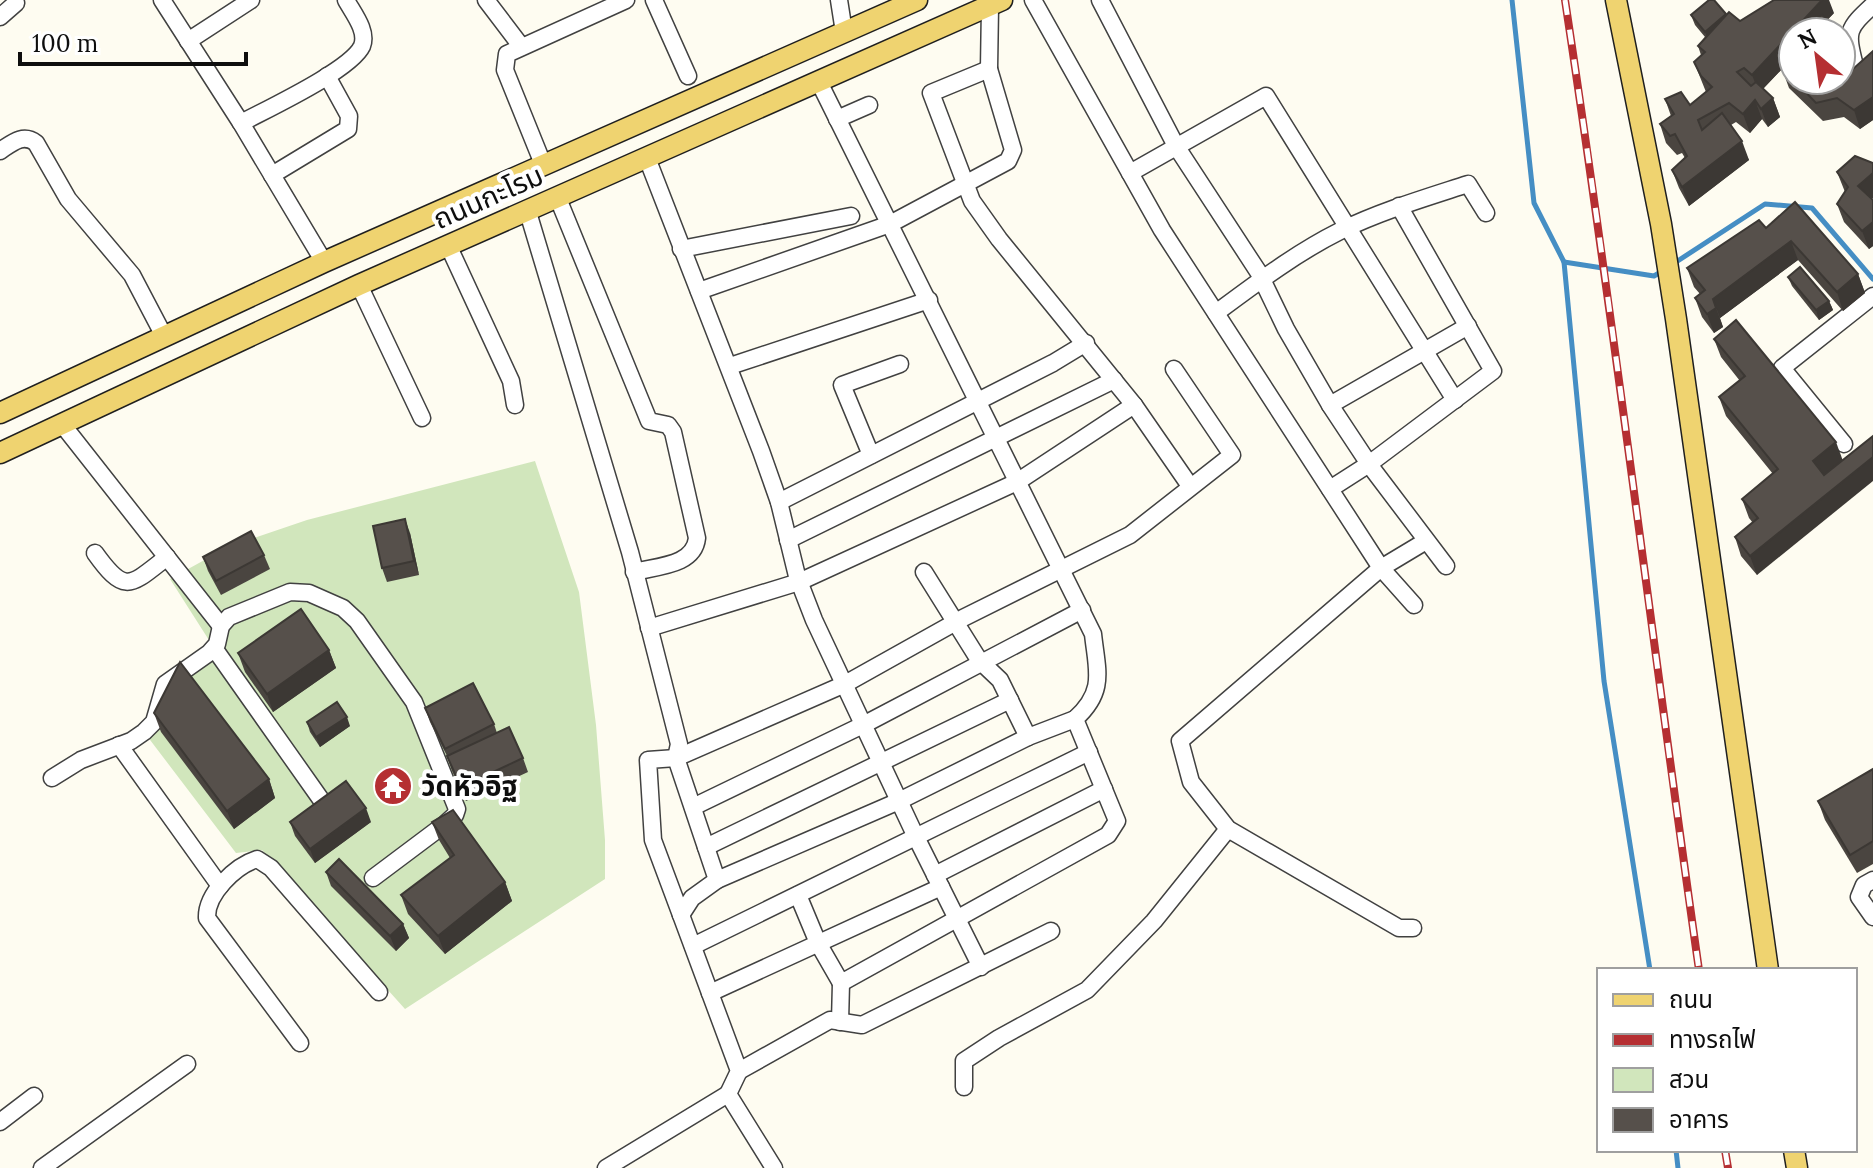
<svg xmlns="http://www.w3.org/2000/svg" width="1873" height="1168" viewBox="0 0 1873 1168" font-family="Lora,'Noto Sans Thai',serif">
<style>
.green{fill:#d1e6bc}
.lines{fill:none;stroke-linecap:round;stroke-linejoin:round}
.stream{stroke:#458ec4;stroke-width:5}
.minor-casing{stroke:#414141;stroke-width:19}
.major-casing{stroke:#1f1f1f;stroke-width:23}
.minor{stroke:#fff;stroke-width:16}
.major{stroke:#efd370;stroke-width:20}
.rail-casing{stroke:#b52f32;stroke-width:8}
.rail{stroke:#fff;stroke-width:5;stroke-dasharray:15;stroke-linecap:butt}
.wall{fill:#4a4540}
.shaded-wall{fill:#3c3834}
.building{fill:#56504b;stroke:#3c3834;stroke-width:2}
.labels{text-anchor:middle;stroke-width:8;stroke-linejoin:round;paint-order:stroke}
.street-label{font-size:28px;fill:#0e0e0e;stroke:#fff}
.poi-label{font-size:28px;font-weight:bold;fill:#0e0e0e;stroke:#fff;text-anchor:start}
</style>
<rect width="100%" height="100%" fill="#fefcf1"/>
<polygon class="green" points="535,461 579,592 596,725 605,840 605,879 405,1009 262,850 236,853 144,732 170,679 214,648 170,579 228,547 307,520"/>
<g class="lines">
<g class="stream">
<polyline points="1512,0 1534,203 1564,262 1604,681 1650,970"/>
<polyline points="1564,262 1654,276 1664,270"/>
<polyline points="1673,264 1765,204 1812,208 1873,279"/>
<polyline points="1676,1150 1678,1168"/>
</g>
<g class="minor-casing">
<g id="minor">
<polyline points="162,0 241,123 324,262"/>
<polyline points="486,0 521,46"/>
<polyline points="654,0 688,76"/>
<polyline points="839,0 844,32"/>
<polyline points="1033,0 1162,230 1381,568 1414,605"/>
<polyline points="1100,0 1176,146 1259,273 1286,329 1330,405 1371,467 1446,566"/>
<polyline points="0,17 16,3"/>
<polyline points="188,41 251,0"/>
<path d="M1855 66C1846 31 1847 29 1873 5"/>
<polyline points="989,69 931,93 972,201 999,239 1134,405 1190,486"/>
<polyline points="837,119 869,105"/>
<path d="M241 123C267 109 351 70 362 46 368 31 353 13 346 0"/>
<path d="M0 151C12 143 23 133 36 143L68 199 132 275 164 336"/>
<polyline points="647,158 761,451 779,502 797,576 814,620 916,837 981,967"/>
<polyline points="543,164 505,70 507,54 626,0"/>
<polyline points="1130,173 1266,96 1455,400"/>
<polyline points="272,175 348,129 349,116 327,76"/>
<path d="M557 196 649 421 668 425 673 432 697 538C694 566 657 566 634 572"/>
<polyline points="527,209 630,552 679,744 676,758 717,880 692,898 681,915 739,1071 728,1094 774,1168"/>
<polyline points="448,245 511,381 515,405"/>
<polyline points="681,249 851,216"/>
<polyline points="359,285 422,418"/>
<polyline points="699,291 890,224 1008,161 1013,150 989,69 990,6"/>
<path d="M1216 313C1255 284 1296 253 1340 231 1381 211 1425 198 1468 184L1486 213"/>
<polyline points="730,366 929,300"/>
<polyline points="1330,405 1468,326"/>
<polyline points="62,424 221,626"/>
<polyline points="1844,444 1782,368 1873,296"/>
<polyline points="871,455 842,385 900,364"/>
<polyline points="1330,489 1369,464 1493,371 1399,206"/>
<polyline points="779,502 1053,363 1086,343"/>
<polyline points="788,540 1114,380"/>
<path d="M95 553C125 595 130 586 167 557"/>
<polyline points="924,572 979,660 1000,680 1028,737"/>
<polyline points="649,628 799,582 1017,482 1134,405"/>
<polyline points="214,648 322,801"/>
<polyline points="119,745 220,886"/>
<polyline points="52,778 81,760 131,741 144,732 154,722 165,684 209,653 217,644 221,626 229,617 290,592 309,593 343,608 357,621 414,702 457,809 455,815 445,824 373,878"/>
<polyline points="693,807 865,724 1082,610"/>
<polyline points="706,847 1010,700"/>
<polyline points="935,875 1104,789"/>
<polyline points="717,880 899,801 1028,737 1075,719"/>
<polyline points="1873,880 1864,885 1859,897 1873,917"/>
<path d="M798 895 818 943 841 983 1108 835 1117 821 1075 719C1106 691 1097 671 1093 634L819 82"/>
<polyline points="681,915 653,840 648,760 676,758 845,684 963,618 1130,535 1232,455 1174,369"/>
<polyline points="1413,928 1399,928 1228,829 1191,782 1180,741 1381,568 1426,541"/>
<polyline points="693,946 1089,752"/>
<polyline points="710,993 941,887"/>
<polyline points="840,1022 841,983"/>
<path d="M300 1043 207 918C206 894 235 866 257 859L271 868 379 992"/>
<polyline points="739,1071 830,1020 862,1025 1051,931"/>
<polyline points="964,1087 964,1061 999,1038 1087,990 1154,921 1228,829"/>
<polyline points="0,1122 34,1096"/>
<polyline points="42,1168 187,1064"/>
<polyline points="606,1168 728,1094"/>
</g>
</g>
<g class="major-casing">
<g id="major">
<polyline points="1616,0 1661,224 1676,319 1768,970"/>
<polyline points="0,413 324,262 917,0"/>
<polyline points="0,453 359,285 1002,0"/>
<polyline points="1794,1150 1797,1168"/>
</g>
</g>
<use href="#minor" class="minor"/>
<use href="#major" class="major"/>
<g class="rail-casing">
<g id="rail">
<path d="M1565 0C1614 323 1653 647 1699 970"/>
<polyline points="1725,1150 1728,1168"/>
</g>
</g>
<use href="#rail" class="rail"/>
</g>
<g class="wall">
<polygon points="1834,13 1827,20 1793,80 1853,69 1873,51 1873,120 1860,129 1844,117 1823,121 1789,88 1782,69 1763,89 1773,98 1780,117 1768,127 1762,119 1750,133 1736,122 1731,125 1749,160 1689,206 1679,188 1672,170 1685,158 1682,153 1677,155 1666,143 1660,124 1671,116 1665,99 1690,105 1706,92 1694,62 1701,55 1698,46 1705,37 1695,25 1691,15 1726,15 1740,21"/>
<polygon points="1837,172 1873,200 1873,246 1869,249 1844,222 1837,204 1845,192"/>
<polygon points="1766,228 1858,274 1865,293 1843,311 1798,260 1720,318 1723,327 1714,333 1702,317 1695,298 1700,294 1694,287 1687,268"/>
<polygon points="1788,277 1829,301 1833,310 1819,320 1792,286"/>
<polygon points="1714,339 1836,442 1757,575 1741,556 1735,537 1753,523 1749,518 1742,499 1773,474 1726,416 1719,397 1740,381 1721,357"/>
<polygon points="410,533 419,575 387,582 382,568"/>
<polygon points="264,555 270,569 221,595 208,571 203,557"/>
<polygon points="329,650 336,668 273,712 245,672 238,653"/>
<polygon points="425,708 494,724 497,733 523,758 528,772 466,801 452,771 447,756 430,722"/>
<polygon points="154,713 269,779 275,798 234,829 161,732"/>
<polygon points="307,722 350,726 320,747 310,732"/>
<polygon points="1873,769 1873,864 1857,873 1825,820 1818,801"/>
<polygon points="290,822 371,822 315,863 295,836"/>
<polygon points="432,822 505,882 512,901 445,954 408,914 401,895 450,858 439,840"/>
<polygon points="326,872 403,924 409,938 396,951 331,886"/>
</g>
<g class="shaded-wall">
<polygon points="1822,0 1829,0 1834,13 1816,32 1793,32 1793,57 1788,60 1776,52 1782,69 1759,93 1752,75"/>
<polygon points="1726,14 1729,23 1709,41 1705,32"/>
<polygon points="1873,97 1873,120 1860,129 1854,110"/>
<polygon points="1773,98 1780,117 1768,127 1761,109"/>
<polygon points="1755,100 1762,119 1750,133 1743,114"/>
<polygon points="1742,141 1749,160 1689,206 1682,187"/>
<polygon points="1873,173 1873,198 1865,205 1858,186"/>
<polygon points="1873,222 1873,246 1869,249 1862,231"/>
<polygon points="1791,241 1798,260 1720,318 1713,299"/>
<polygon points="1858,274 1865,293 1843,311 1837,292"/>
<polygon points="1829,301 1833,310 1819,320 1816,310"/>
<polygon points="1716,308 1723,327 1714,333 1707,314"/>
<polygon points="1836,442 1843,461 1820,480 1813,461"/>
<polygon points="1873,457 1873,481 1757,575 1750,556"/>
<polygon points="405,519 410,533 419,575 414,561"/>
<polygon points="329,650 336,668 273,712 267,694"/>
<polygon points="347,717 350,726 320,747 316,737"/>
<polygon points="269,779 275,798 234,829 227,811"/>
<polygon points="366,808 371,822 315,863 310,849"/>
<polygon points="505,882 512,901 445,954 438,936"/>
<polygon points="403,924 409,938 396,951 390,936"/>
</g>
<g class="building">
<polygon points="1709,0 1714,0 1726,14 1705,32 1691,15"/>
<polygon points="1774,0 1822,0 1752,75 1744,68 1737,72 1751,86 1756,82 1773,98 1761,109 1755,100 1743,114 1729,103 1698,120 1702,130 1722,113 1742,141 1682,187 1672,170 1687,156 1675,134 1670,136 1660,124 1674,114 1665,99 1681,92 1690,105 1712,87 1701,76 1694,62 1705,52 1698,46 1729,12 1740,21"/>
<polygon points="1822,15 1833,26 1829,32 1801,32"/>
<polygon points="1793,38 1793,79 1783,69 1788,60 1776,52"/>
<polygon points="1873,51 1873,97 1854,110 1837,98 1816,103 1794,80 1841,80 1841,65 1844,63 1853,69"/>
<polygon points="1855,156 1873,163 1873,173 1858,186 1873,200 1873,222 1862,231 1837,204 1848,187 1837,172"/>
<polygon points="1795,202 1858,274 1837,292 1791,241 1713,299 1716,308 1707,314 1695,298 1705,290 1687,268 1759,220 1766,228"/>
<polygon points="1800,267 1829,301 1816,310 1788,277"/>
<polygon points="1736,320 1836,442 1813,461 1824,475 1873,436 1873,457 1750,556 1735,537 1758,518 1742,499 1778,469 1719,397 1745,376 1714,339"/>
<polygon points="405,519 414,561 382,568 373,526"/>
<polygon points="251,531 264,555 216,581 203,557"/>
<polygon points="301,609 329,650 267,694 238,653"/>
<polygon points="180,662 269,779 227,811 154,713"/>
<polygon points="473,683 494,724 445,749 425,708"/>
<polygon points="337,702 347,717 316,737 307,722"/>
<polygon points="509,727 523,758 461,787 447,756"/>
<polygon points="1873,769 1873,841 1850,855 1818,801"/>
<polygon points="346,781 366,808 310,849 290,822"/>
<polygon points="453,810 505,882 438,936 401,895 454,855 432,822"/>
<polygon points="339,859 403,924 390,936 326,872"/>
</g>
<defs>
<g id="temple-disc" transform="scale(2)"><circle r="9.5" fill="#b52f32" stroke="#fff"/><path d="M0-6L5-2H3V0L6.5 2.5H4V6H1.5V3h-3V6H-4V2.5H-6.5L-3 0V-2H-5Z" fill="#fff"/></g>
</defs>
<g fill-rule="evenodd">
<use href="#temple-disc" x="393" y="786"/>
</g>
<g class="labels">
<g class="street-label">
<text transform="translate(488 197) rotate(-24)" y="10">ถนนกะโรม</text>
</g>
<g class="poi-label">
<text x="421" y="796">วัดหัวอิฐ</text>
</g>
</g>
<rect x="1597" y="968" width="260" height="184" fill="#ffffff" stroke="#9f9f9f" stroke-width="2"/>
<rect x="1613" y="994" width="40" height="12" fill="#efd370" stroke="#9f9f9f" stroke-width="2"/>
<text x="1669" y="1008" font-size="24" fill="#0e0e0e">ถนน</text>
<rect x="1613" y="1034" width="40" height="12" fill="#b52f32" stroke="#9f9f9f" stroke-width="2"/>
<text x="1669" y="1048" font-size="24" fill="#0e0e0e">ทางรถไฟ</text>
<rect x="1613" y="1068" width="40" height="24" fill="#d1e6bc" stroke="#9f9f9f" stroke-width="2"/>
<text x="1669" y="1088" font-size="24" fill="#0e0e0e">สวน</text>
<rect x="1613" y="1108" width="40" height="24" fill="#56504b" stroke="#9f9f9f" stroke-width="2"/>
<text x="1669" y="1128" font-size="24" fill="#0e0e0e">อาคาร</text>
<g transform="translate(1817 56) rotate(331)"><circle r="38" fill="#ffffff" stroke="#9f9f9f" stroke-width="2"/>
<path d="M0-6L14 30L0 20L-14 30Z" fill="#b52f32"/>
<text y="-12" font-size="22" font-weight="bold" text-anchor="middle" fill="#0e0e0e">N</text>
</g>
<path d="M20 52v12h226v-12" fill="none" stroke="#0e0e0e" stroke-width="4"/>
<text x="32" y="52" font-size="24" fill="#0e0e0e" stroke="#ffffff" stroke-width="6" paint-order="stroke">100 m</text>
</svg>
